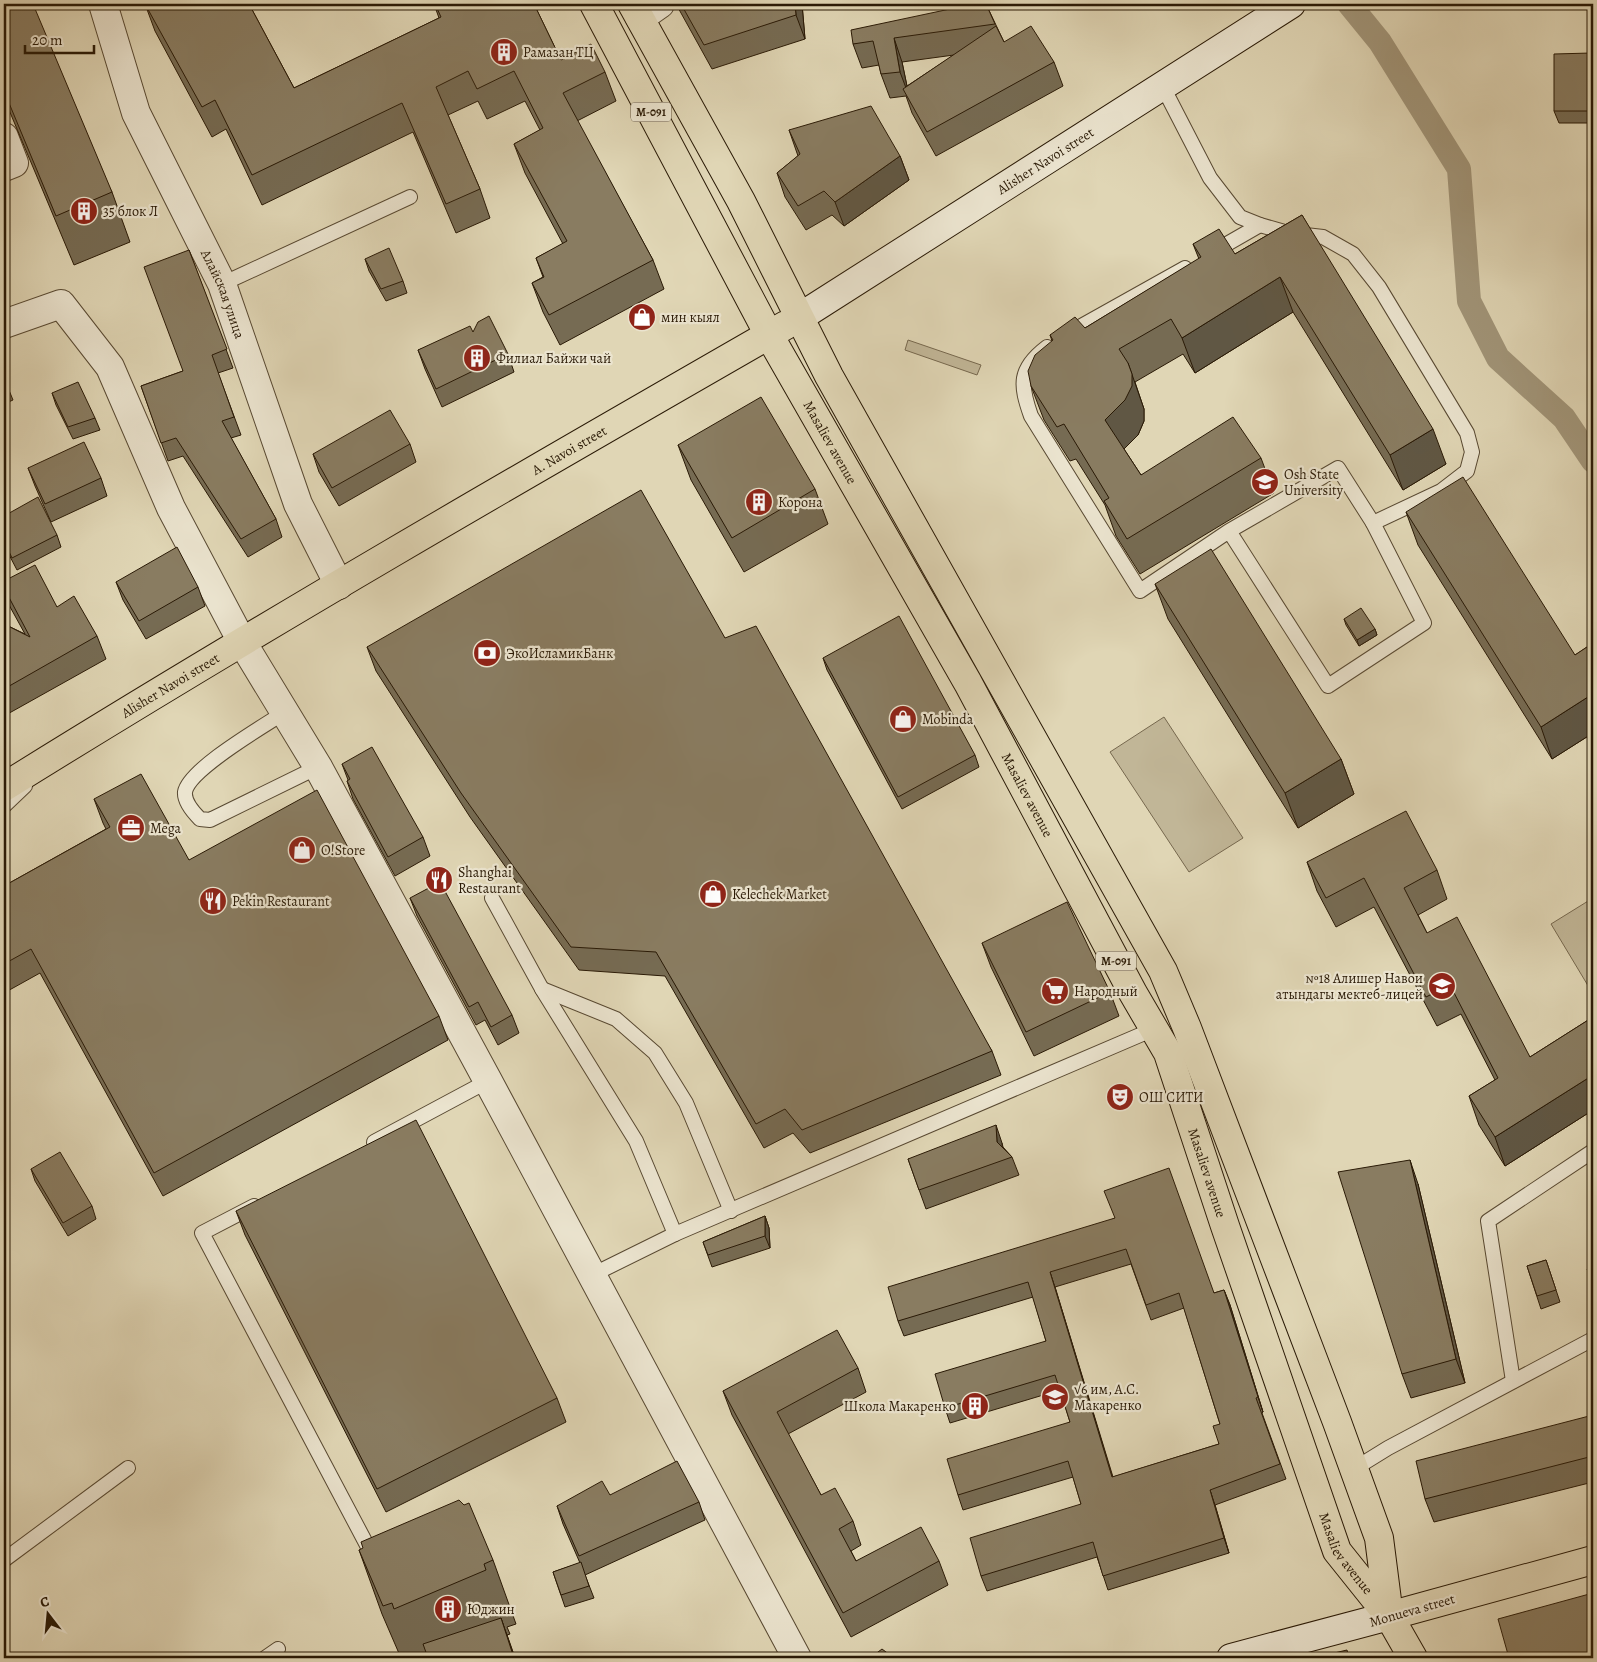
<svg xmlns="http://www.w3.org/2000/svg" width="1597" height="1662" viewBox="0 0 1597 1662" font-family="Alegreya,serif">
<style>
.green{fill:#c1b697;stroke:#76684e}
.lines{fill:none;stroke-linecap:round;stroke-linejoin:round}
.canal{stroke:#a2967a;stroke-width:24}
.lane-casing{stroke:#584932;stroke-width:16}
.street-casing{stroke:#584932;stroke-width:30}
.secondary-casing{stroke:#2a1a06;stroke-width:30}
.primary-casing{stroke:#2a1a06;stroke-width:30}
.lane{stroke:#ebe4cf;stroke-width:14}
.street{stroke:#ebe4cf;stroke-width:28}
.secondary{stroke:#ebe4cf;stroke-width:28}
.primary{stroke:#e0d6b5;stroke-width:28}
.wall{fill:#766b53;stroke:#2a1a06;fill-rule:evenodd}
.shaded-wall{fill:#605744;stroke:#2a1a06}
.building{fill:#897c61;stroke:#2a1a06;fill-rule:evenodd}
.labels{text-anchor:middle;stroke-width:4.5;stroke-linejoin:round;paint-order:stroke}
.shield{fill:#ebe4cf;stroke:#645742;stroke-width:1}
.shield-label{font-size:12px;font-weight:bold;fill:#2a1a06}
.poi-label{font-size:14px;fill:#2a1a06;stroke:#ebe4cf;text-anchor:start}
.street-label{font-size:14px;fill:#2a1a06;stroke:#ebe4cf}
</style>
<rect width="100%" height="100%" fill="#e0d6b5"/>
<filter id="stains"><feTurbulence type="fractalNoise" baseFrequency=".004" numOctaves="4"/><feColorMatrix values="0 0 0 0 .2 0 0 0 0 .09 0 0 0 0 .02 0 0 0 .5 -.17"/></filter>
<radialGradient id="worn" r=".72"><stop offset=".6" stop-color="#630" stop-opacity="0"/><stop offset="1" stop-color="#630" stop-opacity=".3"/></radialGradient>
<g class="green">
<polygon points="908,340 981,365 977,375 905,350"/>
<polygon points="1164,717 1243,838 1189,872 1110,752"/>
<polygon points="1593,898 1593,994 1551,924"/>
</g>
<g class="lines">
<polyline class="canal" points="1349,4 1380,42 1459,169 1469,301 1498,358 1564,418 1593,461"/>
<g class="lane-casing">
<g id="lane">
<polyline points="1163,87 1210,178 1240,217 1260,225 1288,233 1323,237 1353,254 1379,287 1467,433 1472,452 1467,471 1441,491 1373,523"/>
<polyline points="1213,252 1260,225"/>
<polyline points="222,284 410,197"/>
<polyline points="1067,334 1185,268"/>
<path d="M1047 347C1018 369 1020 385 1031 416L1140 591 1229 531 1328 686 1424 623 1373 523 1338 468 1229 531"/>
<path d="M285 712C264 726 189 769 185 792 184 802 194 813 200 819L210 820 318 767"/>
<polyline points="4,806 25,786"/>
<polyline points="492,898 542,989 636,1141 675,1234"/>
<polyline points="542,989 616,1019 655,1053 686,1103 731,1211"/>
<polyline points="374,1142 488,1081"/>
<polyline points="254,1206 202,1233 368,1547"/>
<polyline points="592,1275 675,1234 1154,1029"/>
<polyline points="1513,1381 1488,1221 1593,1151"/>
<polyline points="1354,1469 1388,1448 1593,1339"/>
<polyline points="4,1560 128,1468"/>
<polyline points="265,1658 278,1649"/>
</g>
</g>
<g class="street-casing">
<g id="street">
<path id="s1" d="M103 4 136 113 222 284 298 504 339 585"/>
<polyline points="640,18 660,4"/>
<polyline points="4,137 14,163 4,167"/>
<polyline points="4,324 61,304 110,367 171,508 242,642 318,767 488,1081 797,1658"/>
</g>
</g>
<g class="secondary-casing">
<g id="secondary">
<path id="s2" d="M800 317 1291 4"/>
<polyline points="1231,1658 1389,1616"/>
</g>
</g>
<g class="primary-casing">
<g id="primary">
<path id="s3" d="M594 4 769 335 968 683 1133 993 1168 1053 1225 1226 1337 1551 1389 1616 1413 1658"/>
<polyline points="632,4 741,201 829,376 1163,971 1187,1028 1337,1422 1379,1538 1389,1616"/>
<path id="s4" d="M4 787C261 627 523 476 786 325"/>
<polyline points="1389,1616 1593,1560"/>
</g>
</g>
<use href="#lane" class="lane"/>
<use href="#street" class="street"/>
<use href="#secondary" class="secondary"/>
<use href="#primary" class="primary"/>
</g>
<g class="wall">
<polygon points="4,4 112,192 130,242 74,265 4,98"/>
<polygon points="145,4 249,4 294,88 439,18 434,4 534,4 561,60 605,72 616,101 577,121 653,260 664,289 560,345 543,312 532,283 543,277 536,258 563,244 525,173 514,144 540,130 525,101 487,119 478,101 448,115 480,189 490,218 456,233 413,132 262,205 226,129 212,137 155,31"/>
<polygon points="676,4 802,4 805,39 712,69"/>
<path d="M986 4 1004 42 1054 62 1063 86 936 156 912 113 906 96 890 98 881 74 879 65 862 68 853 44ZM954 55 907 86 902 62Z"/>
<polygon points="1593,59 1593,123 1559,123 1554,111"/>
<polygon points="789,130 900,156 909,180 844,226 832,215 806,230 785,197 777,173 798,156"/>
<polygon points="1302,215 1446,464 1403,490 1293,312 1195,373 1183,354 1135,382 1144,409 1144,421 1138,435 1124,449 1141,475 1261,458 1274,493 1140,574 1116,536 1105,505 1076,459 1070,461 1044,420 1031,386 1052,341 1050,335 1085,328 1199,259 1193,244 1235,254"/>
<polygon points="189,250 233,368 218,373 241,435 231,438 276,519 282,537 248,557 183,456 168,461 141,386 183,371"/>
<polygon points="365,259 403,281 407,293 386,301 369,271"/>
<polygon points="473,332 508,354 514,372 442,407 425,369 418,350"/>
<polygon points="4,352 8,364 4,366"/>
<polygon points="4,378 13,400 4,404"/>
<polygon points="52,393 95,418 100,430 73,439 56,405"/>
<polygon points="410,444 416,462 339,506 319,472 313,454"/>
<polygon points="678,445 815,489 828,524 744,572 691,480"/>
<polygon points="28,468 101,478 107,496 51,522 35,486"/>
<polygon points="1406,512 1575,655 1593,643 1593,733 1552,759 1418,545"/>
<polygon points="4,516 57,535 61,547 17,570 4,545"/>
<polygon points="4,581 57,607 97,636 106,659 4,716 4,624 25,634 9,605 4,590"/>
<polygon points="116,582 198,587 205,606 146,639 123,600"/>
<polygon points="1155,584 1341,759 1354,794 1298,828 1168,619"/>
<polygon points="1344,619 1375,629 1377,635 1359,646 1346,625"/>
<polygon points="725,638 992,1051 1001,1075 810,1153 793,1133 764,1148 665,976 579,970 470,817 376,671 367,647"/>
<polygon points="823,658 975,755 979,767 902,809 827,670"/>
<polygon points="342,764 423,837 430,856 395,876 353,799 347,781 348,780"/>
<polygon points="94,799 189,860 439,1016 448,1040 163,1196 40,973 4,993 4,886 106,829 103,823"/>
<polygon points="1307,862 1437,870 1447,899 1418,915 1427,933 1530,1057 1593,1017 1593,1110 1505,1166 1479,1125 1469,1096 1495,1080 1461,1014 1437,1026 1374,907 1336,927 1317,891"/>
<polygon points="410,898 512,1015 519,1033 498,1045 485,1020 476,1025 417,916"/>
<polygon points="982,943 1110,992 1119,1016 1034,1056 991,967"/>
<polygon points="1002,1143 1003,1147 1012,1157 1019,1175 926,1209 908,1159"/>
<polygon points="31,1169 92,1206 96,1219 68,1236 35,1181"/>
<polygon points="1418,1184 1465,1383 1411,1398 1402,1374"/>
<polygon points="236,1211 557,1398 566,1422 386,1512 245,1235"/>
<polygon points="765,1216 769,1228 770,1248 712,1267 703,1242"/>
<path d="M1115 1218 1214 1293 1224 1290 1230 1305 1263 1412 1262 1413 1286 1479 1215 1505 1229 1553 1108 1590 1097 1557 987 1591 981 1576 1081 1504 1073 1477 963 1510 958 1495 1070 1422 1060 1390 950 1423 945 1408 1046 1341 1033 1297 904 1336 898 1321ZM1131 1264 1151 1320 1184 1308 1220 1424 1219 1444 1113 1477 1055 1287Z"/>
<polygon points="1546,1260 1560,1302 1541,1309 1527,1266"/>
<polygon points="858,1368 866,1392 788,1434 821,1495 853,1521 861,1545 851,1551 856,1561 939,1561 948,1585 851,1637 732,1415 723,1391"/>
<polygon points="1593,1415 1593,1482 1434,1522 1425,1499"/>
<polygon points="610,1495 699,1502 705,1520 585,1575 594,1598 565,1607 553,1572 580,1563 563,1524 557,1506"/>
<polygon points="359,1550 493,1560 516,1624 507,1627 510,1634 507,1635 515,1658 401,1658 382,1614"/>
</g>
<g class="shaded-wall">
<polygon points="795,4 802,4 805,39 796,15"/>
<polygon points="894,38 902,62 909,96 900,72"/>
<polygon points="1591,53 1593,59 1593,114 1592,111"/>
<polygon points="900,156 909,180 844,226 835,202"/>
<polygon points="1280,277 1293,312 1195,373 1182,338"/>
<polygon points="1128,363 1144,409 1144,421 1138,435 1118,455 1105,420"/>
<polygon points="1433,429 1446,464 1403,490 1390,455"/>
<polygon points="1375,629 1377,635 1359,646 1357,640"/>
<polygon points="1591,695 1593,701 1593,733 1552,759 1541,727"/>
<polygon points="1341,759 1354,794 1298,828 1285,793"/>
<polygon points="1593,1075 1593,1110 1505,1166 1495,1137"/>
<polygon points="996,1125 1002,1143 1003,1160 997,1142"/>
<polygon points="1410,1160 1418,1184 1465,1383 1456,1359"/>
<polygon points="765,1216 769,1228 770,1248 765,1236"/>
<polygon points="1050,1272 1055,1287 1117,1492 1112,1477"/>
<polygon points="1224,1290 1230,1305 1263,1412 1258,1397"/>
<polygon points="1210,1490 1215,1505 1229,1553 1224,1538"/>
<polygon points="501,1618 515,1658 514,1658"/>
</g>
<g class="building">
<polygon points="4,4 33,4 112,192 56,216 4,91"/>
<polygon points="145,4 249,4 294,88 441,17 435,4 534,4 561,60 591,44 605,72 563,93 653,260 549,315 532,283 544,277 536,258 567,241 514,144 543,128 514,71 477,89 468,71 436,87 480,189 446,204 402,103 252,175 215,100 202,107"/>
<polygon points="681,4 795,4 796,15 704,45"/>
<polygon points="961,4 986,4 995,24 894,38 900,72 881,74 873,41 853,44 851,30 950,9"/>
<polygon points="996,26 1004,42 1031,26 1054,62 927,132 903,89"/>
<polygon points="1591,53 1592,111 1554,111 1554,54"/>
<polygon points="871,106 900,156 835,202 824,191 798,206 777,173 800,154 789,130"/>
<polygon points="1302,215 1433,429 1390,455 1280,277 1182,338 1171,319 1119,349 1128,363 1132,374 1132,386 1125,400 1105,420 1141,475 1233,417 1261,458 1127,539 1104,501 1109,498 1064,424 1057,427 1031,386 1028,371 1035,355 1053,340 1050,335 1075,317 1085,328 1201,257 1193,244 1219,229 1235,254"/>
<polygon points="389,248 403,281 381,289 365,259"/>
<polygon points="189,250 227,349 212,355 234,417 222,421 276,519 241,539 176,438 161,443 141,386 183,371 144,267"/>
<polygon points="489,316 508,354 436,389 418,350 470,326 473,332 478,322"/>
<polygon points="4,378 9,391 4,393"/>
<polygon points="78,382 95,418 68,427 52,393"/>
<polygon points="761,397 815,489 732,538 678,445"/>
<polygon points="390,410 410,444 332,488 313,454"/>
<polygon points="84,442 101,478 45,504 28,468"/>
<polygon points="1463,477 1575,655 1593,643 1593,698 1591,695 1541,727 1406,512"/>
<polygon points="641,490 725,638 756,626 992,1051 802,1130 785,1109 756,1124 656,952 571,947 461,793 367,647"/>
<polygon points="38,497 57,535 12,558 4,541 4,516"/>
<polygon points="177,547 198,587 139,621 116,582"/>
<polygon points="1211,549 1341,759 1285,793 1155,584"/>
<polygon points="35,565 57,607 74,596 97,636 4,689 4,624 30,637 4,588 4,581"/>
<polygon points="1361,608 1375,629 1357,640 1344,619"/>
<polygon points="899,616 975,755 898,797 823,658"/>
<polygon points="372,747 423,837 388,857 347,781 350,779 342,764"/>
<polygon points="141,774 189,860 317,790 439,1016 154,1173 31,949 4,964 4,886 110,827 94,799"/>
<polygon points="1406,811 1437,870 1404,888 1427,933 1457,917 1530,1057 1593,1017 1593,1075 1495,1137 1469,1096 1498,1078 1450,985 1426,997 1364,878 1326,898 1307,862"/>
<polygon points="440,882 512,1015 491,1027 478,1002 469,1007 410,898"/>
<polygon points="1067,902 1110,992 1026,1032 982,943"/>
<polygon points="416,1120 557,1398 377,1489 236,1211"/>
<polygon points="996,1125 997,1142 1012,1157 919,1190 908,1159"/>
<polygon points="60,1152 92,1206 63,1223 31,1169"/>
<polygon points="1410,1160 1456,1359 1402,1374 1338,1172"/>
<path d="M1169 1168 1214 1293 1224 1290 1258 1397 1256 1398 1280 1464 1210 1490 1224 1538 1103 1576 1093 1542 981 1576 970 1538 1081 1504 1068 1461 958 1495 947 1459 1070 1422 1055 1375 945 1408 935 1374 1046 1341 1028 1282 898 1321 888 1287 1115 1218 1104 1191ZM1126 1249 1146 1305 1179 1293 1220 1424 1213 1426 1219 1444 1112 1477 1050 1272Z"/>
<polygon points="765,1216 765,1236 708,1255 703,1242"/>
<polygon points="1546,1260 1556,1290 1537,1296 1527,1266"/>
<polygon points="1593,1266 1593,1281 1587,1269"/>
<polygon points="837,1330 858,1368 777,1412 821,1495 835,1488 853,1521 839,1529 856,1561 921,1527 939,1561 843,1613 723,1391"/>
<polygon points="1593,1415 1593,1456 1425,1499 1416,1461"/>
<polygon points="677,1461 699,1502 579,1556 557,1506 602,1481 610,1495"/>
<polygon points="459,1500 464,1505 469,1503 493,1560 484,1564 486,1570 394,1609 392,1603 383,1606 359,1550 363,1548 361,1542"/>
<polygon points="581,1562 589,1586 561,1595 553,1572"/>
<polygon points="1593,1593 1593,1656 1585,1658 1509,1658 1498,1619"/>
<polygon points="501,1618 514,1658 428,1658 423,1644"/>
<polygon points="882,1649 894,1658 870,1658"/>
<polygon points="1347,1650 1349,1658 1313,1658"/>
<polygon points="780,1654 784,1658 770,1658"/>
</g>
<defs>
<g id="building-disc" transform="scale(1.4375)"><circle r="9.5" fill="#8f2418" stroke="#ebe4cf"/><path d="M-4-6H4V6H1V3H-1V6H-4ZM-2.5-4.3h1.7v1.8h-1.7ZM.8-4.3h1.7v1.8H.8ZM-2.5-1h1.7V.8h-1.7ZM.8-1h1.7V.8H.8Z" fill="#fff"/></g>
<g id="shop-disc" transform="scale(1.4375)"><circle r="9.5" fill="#8f2418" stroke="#ebe4cf"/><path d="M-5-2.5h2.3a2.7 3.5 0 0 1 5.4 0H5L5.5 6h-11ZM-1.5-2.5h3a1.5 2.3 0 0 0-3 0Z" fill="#fff"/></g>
<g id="university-disc" transform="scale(1.4375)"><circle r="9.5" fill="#8f2418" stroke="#ebe4cf"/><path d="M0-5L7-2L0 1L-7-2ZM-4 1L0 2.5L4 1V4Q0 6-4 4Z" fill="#fff"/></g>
<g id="bank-disc" transform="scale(1.4375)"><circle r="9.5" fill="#8f2418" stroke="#ebe4cf"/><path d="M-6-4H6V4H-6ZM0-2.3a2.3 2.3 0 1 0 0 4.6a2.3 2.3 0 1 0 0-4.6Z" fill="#fff"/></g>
<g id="office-disc" transform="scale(1.4375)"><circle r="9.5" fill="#8f2418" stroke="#ebe4cf"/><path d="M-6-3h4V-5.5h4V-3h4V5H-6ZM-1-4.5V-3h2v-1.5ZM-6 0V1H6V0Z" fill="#fff"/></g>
<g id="restaurant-disc" transform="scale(1.4375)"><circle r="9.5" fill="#8f2418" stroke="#ebe4cf"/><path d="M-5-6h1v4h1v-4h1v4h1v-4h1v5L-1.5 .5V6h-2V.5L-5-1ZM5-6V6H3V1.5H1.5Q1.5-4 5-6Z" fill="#fff"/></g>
<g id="school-disc" transform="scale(1.4375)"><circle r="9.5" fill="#8f2418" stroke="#ebe4cf"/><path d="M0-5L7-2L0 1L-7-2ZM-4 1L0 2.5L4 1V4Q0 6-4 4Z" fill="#fff"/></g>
<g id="supermarket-disc" transform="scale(1.4375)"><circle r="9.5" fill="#8f2418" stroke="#ebe4cf"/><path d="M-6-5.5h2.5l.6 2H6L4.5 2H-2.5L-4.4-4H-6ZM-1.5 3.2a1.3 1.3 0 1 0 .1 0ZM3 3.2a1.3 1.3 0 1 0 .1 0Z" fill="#fff"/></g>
<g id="theatre-disc" transform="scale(1.4375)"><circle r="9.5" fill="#8f2418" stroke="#ebe4cf"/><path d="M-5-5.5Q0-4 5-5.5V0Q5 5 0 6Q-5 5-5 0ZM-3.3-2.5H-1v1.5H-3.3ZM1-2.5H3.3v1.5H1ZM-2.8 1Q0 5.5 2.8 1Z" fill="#fff"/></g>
</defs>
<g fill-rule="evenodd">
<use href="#building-disc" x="504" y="52"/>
<use href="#building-disc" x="84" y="211"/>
<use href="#shop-disc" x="642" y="317"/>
<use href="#building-disc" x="477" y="358"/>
<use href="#university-disc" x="1265" y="482"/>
<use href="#building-disc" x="759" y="502"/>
<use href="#bank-disc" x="487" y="653"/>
<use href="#shop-disc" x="903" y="719"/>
<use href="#office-disc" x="131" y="828"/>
<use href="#shop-disc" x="302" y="850"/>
<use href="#restaurant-disc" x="439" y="880"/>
<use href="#shop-disc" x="713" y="894"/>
<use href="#restaurant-disc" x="213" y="901"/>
<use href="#school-disc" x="1442" y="986"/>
<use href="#supermarket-disc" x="1055" y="991"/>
<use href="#theatre-disc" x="1120" y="1097"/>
<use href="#school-disc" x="1055" y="1397"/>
<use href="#building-disc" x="975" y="1406"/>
<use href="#building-disc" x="448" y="1609"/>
</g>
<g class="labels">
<g class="shield">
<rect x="631" y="102.5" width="40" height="19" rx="4"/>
<rect x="1096" y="951.5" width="40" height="19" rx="4"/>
</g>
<g class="shield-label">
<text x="651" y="116">М-091</text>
<text x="1116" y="965">М-091</text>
</g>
<g class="poi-label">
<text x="523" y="57">Рамазан ТЦ</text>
<text x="103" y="216">35 блок Л</text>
<text x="661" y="322">мин кыял</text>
<text x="496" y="363">Филиал Байжи чай</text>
<text x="1284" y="479">Osh State<tspan x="1284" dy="16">University</tspan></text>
<text x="778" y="507">Корона</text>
<text x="506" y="658">ЭкоИсламикБанк</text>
<text x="922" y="724">Mobinda</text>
<text x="150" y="833">Mega</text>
<text x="321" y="855">O!Store</text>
<text x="458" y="877">Shanghai<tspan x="458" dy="16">Restaurant</tspan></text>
<text x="732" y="899">Kelechek Market</text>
<text x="232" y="906">Pekin Restaurant</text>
<text x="1423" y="983" text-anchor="end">№18 Алишер Навои<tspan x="1423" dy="16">атындагы мектеб-лицей</tspan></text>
<text x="1074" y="996">Народный</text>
<text x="1139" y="1102">ОШ СИТИ</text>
<text x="1074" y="1394">√6 им, А.С.<tspan x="1074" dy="16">Макаренко</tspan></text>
<text x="956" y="1411" text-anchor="end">Школа Макаренко</text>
<text x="467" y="1614">Юджин</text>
</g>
<g class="street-label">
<text dy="5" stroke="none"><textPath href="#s2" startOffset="291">Alisher Navoi street</textPath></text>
<text dy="5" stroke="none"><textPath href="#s1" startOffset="315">Алайская улица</textPath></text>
<text dy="5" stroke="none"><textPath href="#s3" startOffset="498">Masaliev avenue</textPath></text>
<text dy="5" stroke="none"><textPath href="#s4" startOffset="658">A. Navoi street</textPath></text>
<text dy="5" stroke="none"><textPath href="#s4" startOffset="195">Alisher Navoi street</textPath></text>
<text dy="5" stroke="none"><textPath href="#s3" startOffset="902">Masaliev avenue</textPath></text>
<text dy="5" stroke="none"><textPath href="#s3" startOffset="1322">Masaliev avenue</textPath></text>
<text dy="5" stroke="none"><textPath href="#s3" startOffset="1728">Masaliev avenue</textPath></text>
<text transform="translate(1412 1610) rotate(-16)" y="5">Monueva street</text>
</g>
</g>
<rect width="1597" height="1662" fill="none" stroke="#e0d6b5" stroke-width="20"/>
<rect x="5" y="5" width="1587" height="1652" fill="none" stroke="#2a1a06" stroke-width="2.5"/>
<rect x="10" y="10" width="1577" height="1642" fill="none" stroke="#2a1a06"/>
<g transform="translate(48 1614) rotate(344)" stroke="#ebe4cf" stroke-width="4" paint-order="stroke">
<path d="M0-4L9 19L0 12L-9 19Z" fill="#2a1a06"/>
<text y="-8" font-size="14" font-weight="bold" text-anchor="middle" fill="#2a1a06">С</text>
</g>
<path d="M25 45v8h69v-8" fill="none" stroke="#2a1a06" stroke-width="2.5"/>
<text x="32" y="45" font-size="15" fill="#2a1a06" stroke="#ebe4cf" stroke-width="4" paint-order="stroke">20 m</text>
<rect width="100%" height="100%" filter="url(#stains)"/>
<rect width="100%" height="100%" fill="url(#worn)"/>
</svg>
